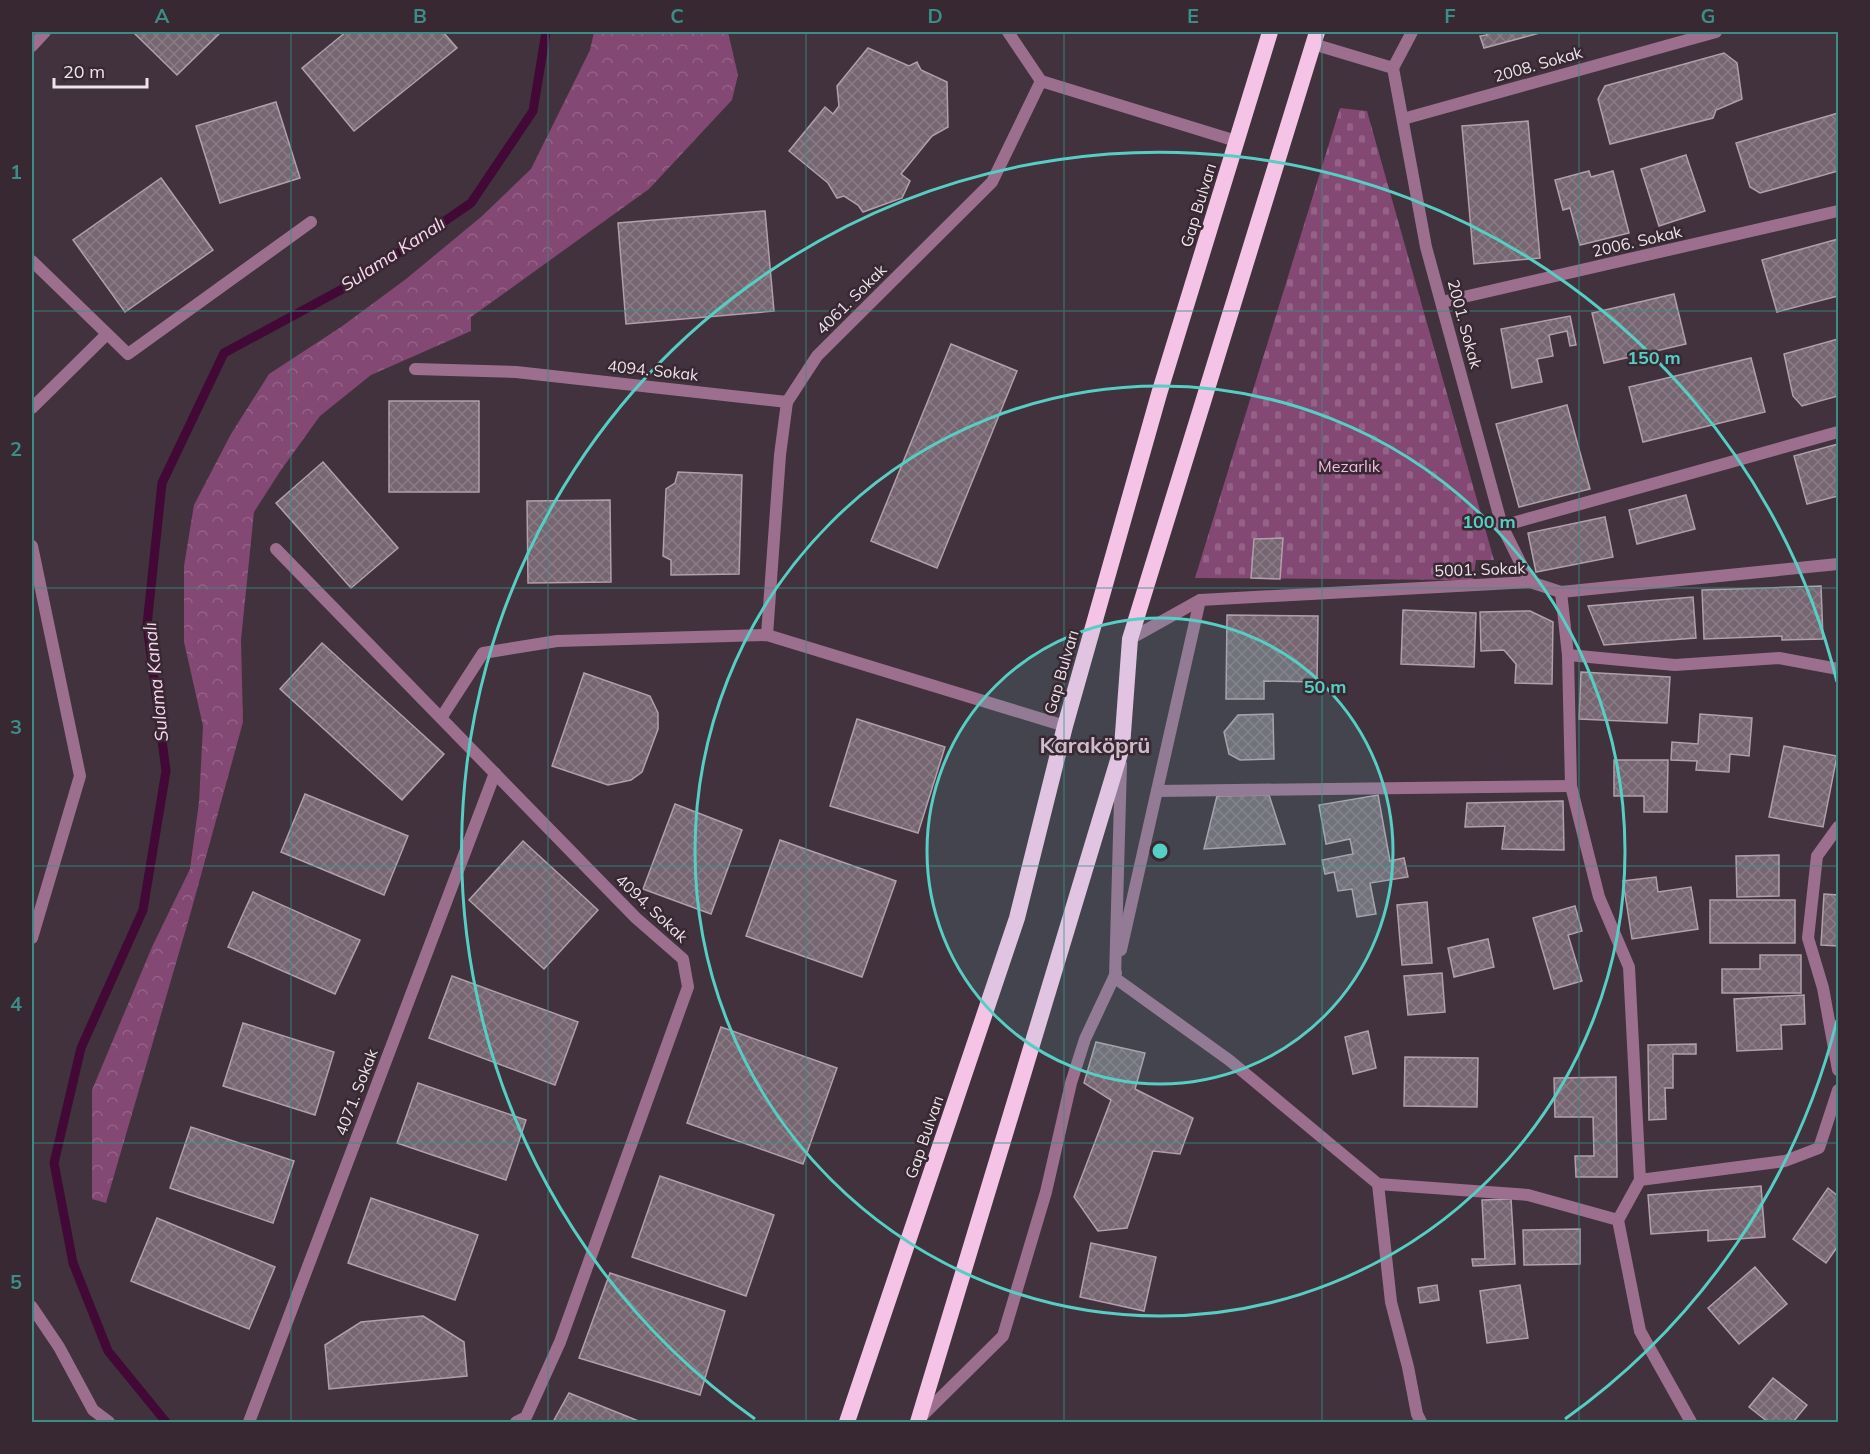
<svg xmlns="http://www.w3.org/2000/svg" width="1870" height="1454" viewBox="0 0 1870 1454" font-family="Mulish,sans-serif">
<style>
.cemetery{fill:url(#cemetery-stones)}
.park{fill:url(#park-crowns)}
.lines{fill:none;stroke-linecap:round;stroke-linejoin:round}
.stream{stroke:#420836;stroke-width:9}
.building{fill:url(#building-cross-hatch);stroke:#b19fab;stroke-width:1.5}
.service{stroke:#9d6f8f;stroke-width:12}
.minor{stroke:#9d6f8f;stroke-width:12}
.trunk{stroke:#f4c3e6;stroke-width:16}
.grid{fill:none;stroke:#3c8c87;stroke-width:1.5;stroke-opacity:0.55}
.ring{fill:none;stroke:#55cec4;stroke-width:3}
.labels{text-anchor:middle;stroke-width:5;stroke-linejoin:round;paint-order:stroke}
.street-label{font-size:16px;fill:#eee4ea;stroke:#372832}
.park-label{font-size:16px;fill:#f5bee4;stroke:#372832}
.water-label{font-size:18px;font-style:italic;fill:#fcd6f0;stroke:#372832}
.district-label{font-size:22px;font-weight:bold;fill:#cfbcc9;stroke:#372832}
.centre{fill:#55cec4;stroke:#372832;stroke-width:3}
.ring-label{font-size:18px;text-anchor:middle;font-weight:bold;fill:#55cec4;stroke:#372832;stroke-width:5;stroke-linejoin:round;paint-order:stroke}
.neatline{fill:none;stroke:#3c8c87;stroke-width:2}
.grid-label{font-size:20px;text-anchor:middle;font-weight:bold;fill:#3c8c87}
</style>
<defs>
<pattern id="cemetery-stones" width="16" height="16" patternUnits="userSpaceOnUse" patternTransform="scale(1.5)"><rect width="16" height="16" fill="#834873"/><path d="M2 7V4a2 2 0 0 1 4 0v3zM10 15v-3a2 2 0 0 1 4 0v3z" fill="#956287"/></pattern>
<pattern id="park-crowns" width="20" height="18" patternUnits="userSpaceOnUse" patternTransform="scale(1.5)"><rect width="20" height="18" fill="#834873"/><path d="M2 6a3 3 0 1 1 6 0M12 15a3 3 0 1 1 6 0" fill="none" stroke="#956287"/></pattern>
<pattern id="building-cross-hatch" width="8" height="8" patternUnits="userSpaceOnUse" patternTransform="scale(1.5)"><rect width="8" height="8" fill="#766671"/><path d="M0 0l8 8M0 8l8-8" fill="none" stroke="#8a7c85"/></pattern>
</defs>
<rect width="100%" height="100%" fill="#41323d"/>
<polygon class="cemetery" points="1340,108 1367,111 1494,560 1476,560 1473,580 1195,578"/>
<polygon class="park" points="594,32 728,32 738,75 732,100 649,189 471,317 471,331 371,375 320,416 281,470 254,512 241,640 243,722 190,915 106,1203 92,1199 92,1090 152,947 190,869 199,802 203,726 184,642 184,566 194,505 231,434 269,374 341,327 406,279 481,217 531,169 590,50"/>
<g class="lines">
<polyline class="stream" points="166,1422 108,1351 73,1263 54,1163 81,1048 143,910 166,771 147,625 162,483 224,353 359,280 471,203 533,111 546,32"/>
</g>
<g class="building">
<polygon points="133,32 221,32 177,75"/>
<polygon points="346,32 443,32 457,48 354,131 302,68"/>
<polygon points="1486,32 1543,32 1484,48 1480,36 1487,35"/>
<polygon points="868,48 909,66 917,62 921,70 947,82 948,127 932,136 901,174 910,181 902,198 863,212 858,205 844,196 837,198 828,183 789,151 825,107 833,114 839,106 837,86"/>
<polygon points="1724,53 1737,63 1742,99 1716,110 1713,118 1610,144 1598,99 1605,86"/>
<polygon points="276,102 300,178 220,203 196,126"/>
<polygon points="1838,113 1838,171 1760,193 1750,187 1736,143"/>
<polygon points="1528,121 1540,258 1474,264 1462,126"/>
<polygon points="1686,155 1705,211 1659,226 1641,169"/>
<polygon points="1589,171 1591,177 1613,171 1629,233 1580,245 1570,208 1563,210 1555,180"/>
<polygon points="161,178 213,250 125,312 73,240"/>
<polygon points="765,211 774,311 626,324 618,223"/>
<polygon points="1838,239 1838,296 1777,312 1762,260"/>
<polygon points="1674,294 1686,344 1604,363 1592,313"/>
<polygon points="1570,316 1576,345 1570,346 1567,331 1549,335 1553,356 1537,359 1542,382 1512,388 1501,329"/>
<polygon points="1838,339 1838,396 1802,406 1793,396 1784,354"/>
<polygon points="951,344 1017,371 937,568 871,541"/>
<polygon points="1751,358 1765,412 1643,442 1629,387"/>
<rect x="389" y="401" width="90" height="91"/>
<polygon points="1567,405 1590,489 1519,507 1496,424"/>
<polygon points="1838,444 1838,496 1807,504 1794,456"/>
<polygon points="323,462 398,548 351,588 276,503"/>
<polygon points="678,472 742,475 739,574 671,575 671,560 663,556 666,489 675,483"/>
<polygon points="1686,495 1695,529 1637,544 1629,510"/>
<polygon points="610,500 611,582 528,583 527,501"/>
<polygon points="1605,517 1613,557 1536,572 1528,533"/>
<polygon points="1283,538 1280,579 1251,578 1254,539"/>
<polygon points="1821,586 1823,639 1782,640 1782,636 1704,639 1702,590"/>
<polygon points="1693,597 1696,638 1604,645 1588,606"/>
<polygon points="1403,610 1476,613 1474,667 1401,664"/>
<polygon points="1530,611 1553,622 1552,684 1515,683 1516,664 1504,650 1481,651 1480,612"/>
<polygon points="1227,615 1318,616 1317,682 1264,681 1264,699 1226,699"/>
<polygon points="322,643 444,754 402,800 280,689"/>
<polygon points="1581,672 1670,677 1667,723 1579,719"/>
<polygon points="584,673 650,696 658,713 658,729 642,772 631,780 608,785 552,766"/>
<polygon points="1273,714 1274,759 1240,760 1229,754 1224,732 1238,715"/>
<polygon points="1700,714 1752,718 1749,756 1730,754 1729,772 1696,770 1697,761 1671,760 1672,742 1698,744"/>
<polygon points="857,719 945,747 918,833 830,806"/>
<polygon points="1784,746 1837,756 1823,827 1769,817"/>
<polygon points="1614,760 1668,760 1667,812 1644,812 1644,796 1614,796"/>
<polygon points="305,794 408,836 384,895 281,852"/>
<polygon points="1269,795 1285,844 1204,849 1217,796"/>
<polygon points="1378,795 1390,861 1404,858 1408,877 1370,883 1376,914 1357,917 1352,889 1338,891 1334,872 1325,874 1322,860 1353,854 1350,839 1326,844 1319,805"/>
<polygon points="1563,801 1564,850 1502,849 1505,826 1465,827 1467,803"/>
<polygon points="675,804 742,830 711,914 643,889"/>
<polygon points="780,840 896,881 862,977 746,936"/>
<polygon points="523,841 598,910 544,969 469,900"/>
<polygon points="1779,855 1779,896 1737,897 1736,856"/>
<polygon points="1656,877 1658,892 1691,887 1698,929 1632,939 1623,881"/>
<polygon points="253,892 360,940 335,994 228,947"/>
<polygon points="1824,894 1838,895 1838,946 1821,945"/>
<rect x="1710" y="900" width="85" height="43"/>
<polygon points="1427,902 1432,963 1402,965 1397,905"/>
<polygon points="1575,906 1582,931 1568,935 1582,981 1554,989 1533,918"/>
<polygon points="1488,939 1494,967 1454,977 1448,948"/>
<polygon points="1760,955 1801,955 1801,993 1722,993 1722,969 1760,969"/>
<polygon points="1442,973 1445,1012 1408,1015 1404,976"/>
<polygon points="452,976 578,1022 555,1085 429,1038"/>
<polygon points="1804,995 1805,1024 1781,1025 1782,1049 1737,1051 1734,999"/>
<polygon points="243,1023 334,1052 315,1115 223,1086"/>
<polygon points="721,1027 837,1068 803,1164 687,1123"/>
<polygon points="1368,1031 1376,1068 1353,1074 1345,1037"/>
<polygon points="1096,1042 1145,1053 1135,1089 1193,1118 1180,1154 1153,1151 1127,1228 1098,1231 1074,1197 1111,1100 1084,1083"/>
<polygon points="1696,1044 1696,1054 1673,1054 1673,1088 1665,1088 1666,1119 1649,1120 1648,1045"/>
<polygon points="1405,1057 1478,1058 1477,1107 1404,1106"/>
<polygon points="1616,1077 1617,1177 1576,1177 1575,1156 1594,1156 1593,1117 1555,1117 1554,1078"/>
<polygon points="418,1083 526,1120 506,1180 397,1143"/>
<polygon points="191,1127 294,1161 273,1223 170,1188"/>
<polygon points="660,1176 774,1215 746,1296 632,1257"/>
<polygon points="1761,1186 1765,1237 1708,1241 1708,1230 1651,1234 1648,1195"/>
<polygon points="1828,1188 1838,1196 1838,1246 1826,1263 1793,1239"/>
<polygon points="371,1198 478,1235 455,1300 348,1263"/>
<polygon points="1511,1199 1515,1264 1473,1266 1472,1259 1485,1259 1482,1200"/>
<polygon points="157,1218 275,1267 249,1329 131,1281"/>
<polygon points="1580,1229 1580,1264 1524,1265 1523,1230"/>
<polygon points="1091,1243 1156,1257 1144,1311 1080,1297"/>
<polygon points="1755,1267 1787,1304 1739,1344 1708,1308"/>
<polygon points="610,1273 725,1311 700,1395 579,1358"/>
<polygon points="1437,1285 1439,1300 1420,1303 1418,1288"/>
<polygon points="1520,1285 1528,1338 1487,1343 1480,1291"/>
<polygon points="423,1316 464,1342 467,1376 329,1389 325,1345 361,1322"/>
<polygon points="1773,1378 1807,1405 1793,1422 1768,1422 1749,1407"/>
<polygon points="569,1393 641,1422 553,1422"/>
</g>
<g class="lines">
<g class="service">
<polyline points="32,408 107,334"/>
<polyline points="32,546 80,776 32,938"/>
</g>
<g class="minor">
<polyline points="1313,44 1393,68 1412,32"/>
<polyline points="32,46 45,32"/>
<polyline points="1393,68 1426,247 1502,526 1530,582"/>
<polyline points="1041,81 1236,141"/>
<polyline points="1403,119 1716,32"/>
<polyline points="32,261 128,354 311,222"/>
<polyline points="1442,302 1838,211"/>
<polyline points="415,369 516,372 787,402"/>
<polyline points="1502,526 1838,432"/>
<polyline points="276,549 636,918 683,959 688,987 560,1342 526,1417 516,1422"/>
<polyline points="1561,592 1568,655 1571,786 1599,897 1629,967 1640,1180"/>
<polyline points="767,635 780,455 787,402 817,356 992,182 1041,81 1008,32"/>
<polyline points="1130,639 1200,600 1530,582 1561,592 1838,564"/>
<polyline points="1568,655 1675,665 1779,658 1838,669"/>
<polyline points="441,718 483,653 557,641 767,635 1065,726"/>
<polyline points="1121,764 1115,978 1229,1060 1378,1184 1528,1195 1618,1220 1640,1331 1691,1422"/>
<polyline points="1157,791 1571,786"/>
<polyline points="1838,827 1817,856 1808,938 1823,988 1838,1070"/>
<polyline points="1121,950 1200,600"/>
<polyline points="1378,1184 1391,1302 1408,1367 1417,1414 1421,1422"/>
<polyline points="1618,1220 1640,1180 1785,1161 1819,1148 1838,1090"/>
<polyline points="32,1307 59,1347 93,1410 109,1422"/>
<polyline points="920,1418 1003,1336 1046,1192 1071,1083 1085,1039 1116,973"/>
<polyline points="249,1422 495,773"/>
</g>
<g class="trunk">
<polyline points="847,1422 1017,918 1065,726 1159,394 1270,32"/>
<polyline points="918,1422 1122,747 1130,639 1317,32"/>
</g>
</g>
<path class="grid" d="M291 32V1422M548 32V1422M806 32V1422M1064 32V1422M1322 32V1422M1579 32V1422M32 311H1838M32 588H1838M32 866H1838M32 1143H1838"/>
<circle cx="1160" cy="851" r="233" fill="#55cec4" fill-opacity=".12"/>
<g class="ring">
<circle cx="1160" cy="851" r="233"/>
<circle cx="1160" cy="851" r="465"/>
<path d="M1837 1020A698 698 0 0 1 1565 1419M755 1419A698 698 0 1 1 1837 682"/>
</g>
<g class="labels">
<g class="street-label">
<text transform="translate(1538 64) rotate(-16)" y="6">2008. Sokak</text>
<text transform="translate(1198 205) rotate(-73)" y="6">Gap Bulvarı</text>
<text transform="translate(1637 241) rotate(-13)" y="6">2006. Sokak</text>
<text transform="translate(851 299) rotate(-45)" y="6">4061. Sokak</text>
<text transform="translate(1465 324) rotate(75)" y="6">2001. Sokak</text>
<text transform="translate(653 370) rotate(6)" y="6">4094. Sokak</text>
<text transform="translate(1480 569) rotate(-2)" y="6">5001. Sokak</text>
<text transform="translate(1061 672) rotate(-74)" y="6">Gap Bulvarı</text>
<text transform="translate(652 908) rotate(43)" y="6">4094. Sokak</text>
<text transform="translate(356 1092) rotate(-69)" y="6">4071. Sokak</text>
<text transform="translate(924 1137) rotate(-71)" y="6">Gap Bulvarı</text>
</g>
<g class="park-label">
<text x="1349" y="472">Mezarlık</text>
</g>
<g class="water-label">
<text transform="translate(393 254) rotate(-33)" y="6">Sulama Kanalı</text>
<text transform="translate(156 682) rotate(-96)" y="6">Sulama Kanalı</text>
</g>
<g class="district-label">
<text x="1095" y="753">Karaköprü</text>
</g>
</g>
<circle cx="1160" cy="851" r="9" class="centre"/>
<g class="ring-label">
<text x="1654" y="364">150 m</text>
<text x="1489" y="528">100 m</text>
<text x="1325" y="693">50 m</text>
</g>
<rect width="1870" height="1454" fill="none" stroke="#372832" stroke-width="66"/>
<path d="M54 78v9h93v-9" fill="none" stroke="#eee4ea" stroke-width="3"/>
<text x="63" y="78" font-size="18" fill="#eee4ea" stroke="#372832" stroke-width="4.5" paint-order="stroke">20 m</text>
<rect x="33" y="33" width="1804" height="1388" class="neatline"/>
<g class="grid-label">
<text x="162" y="23">A</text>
<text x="420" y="23">B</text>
<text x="677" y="23">C</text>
<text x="935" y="23">D</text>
<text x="1193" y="23">E</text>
<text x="1450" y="23">F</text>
<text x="1708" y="23">G</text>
<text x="16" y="179">1</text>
<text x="16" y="456">2</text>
<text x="16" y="734">3</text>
<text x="16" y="1011">4</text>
<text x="16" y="1289">5</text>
</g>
</svg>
